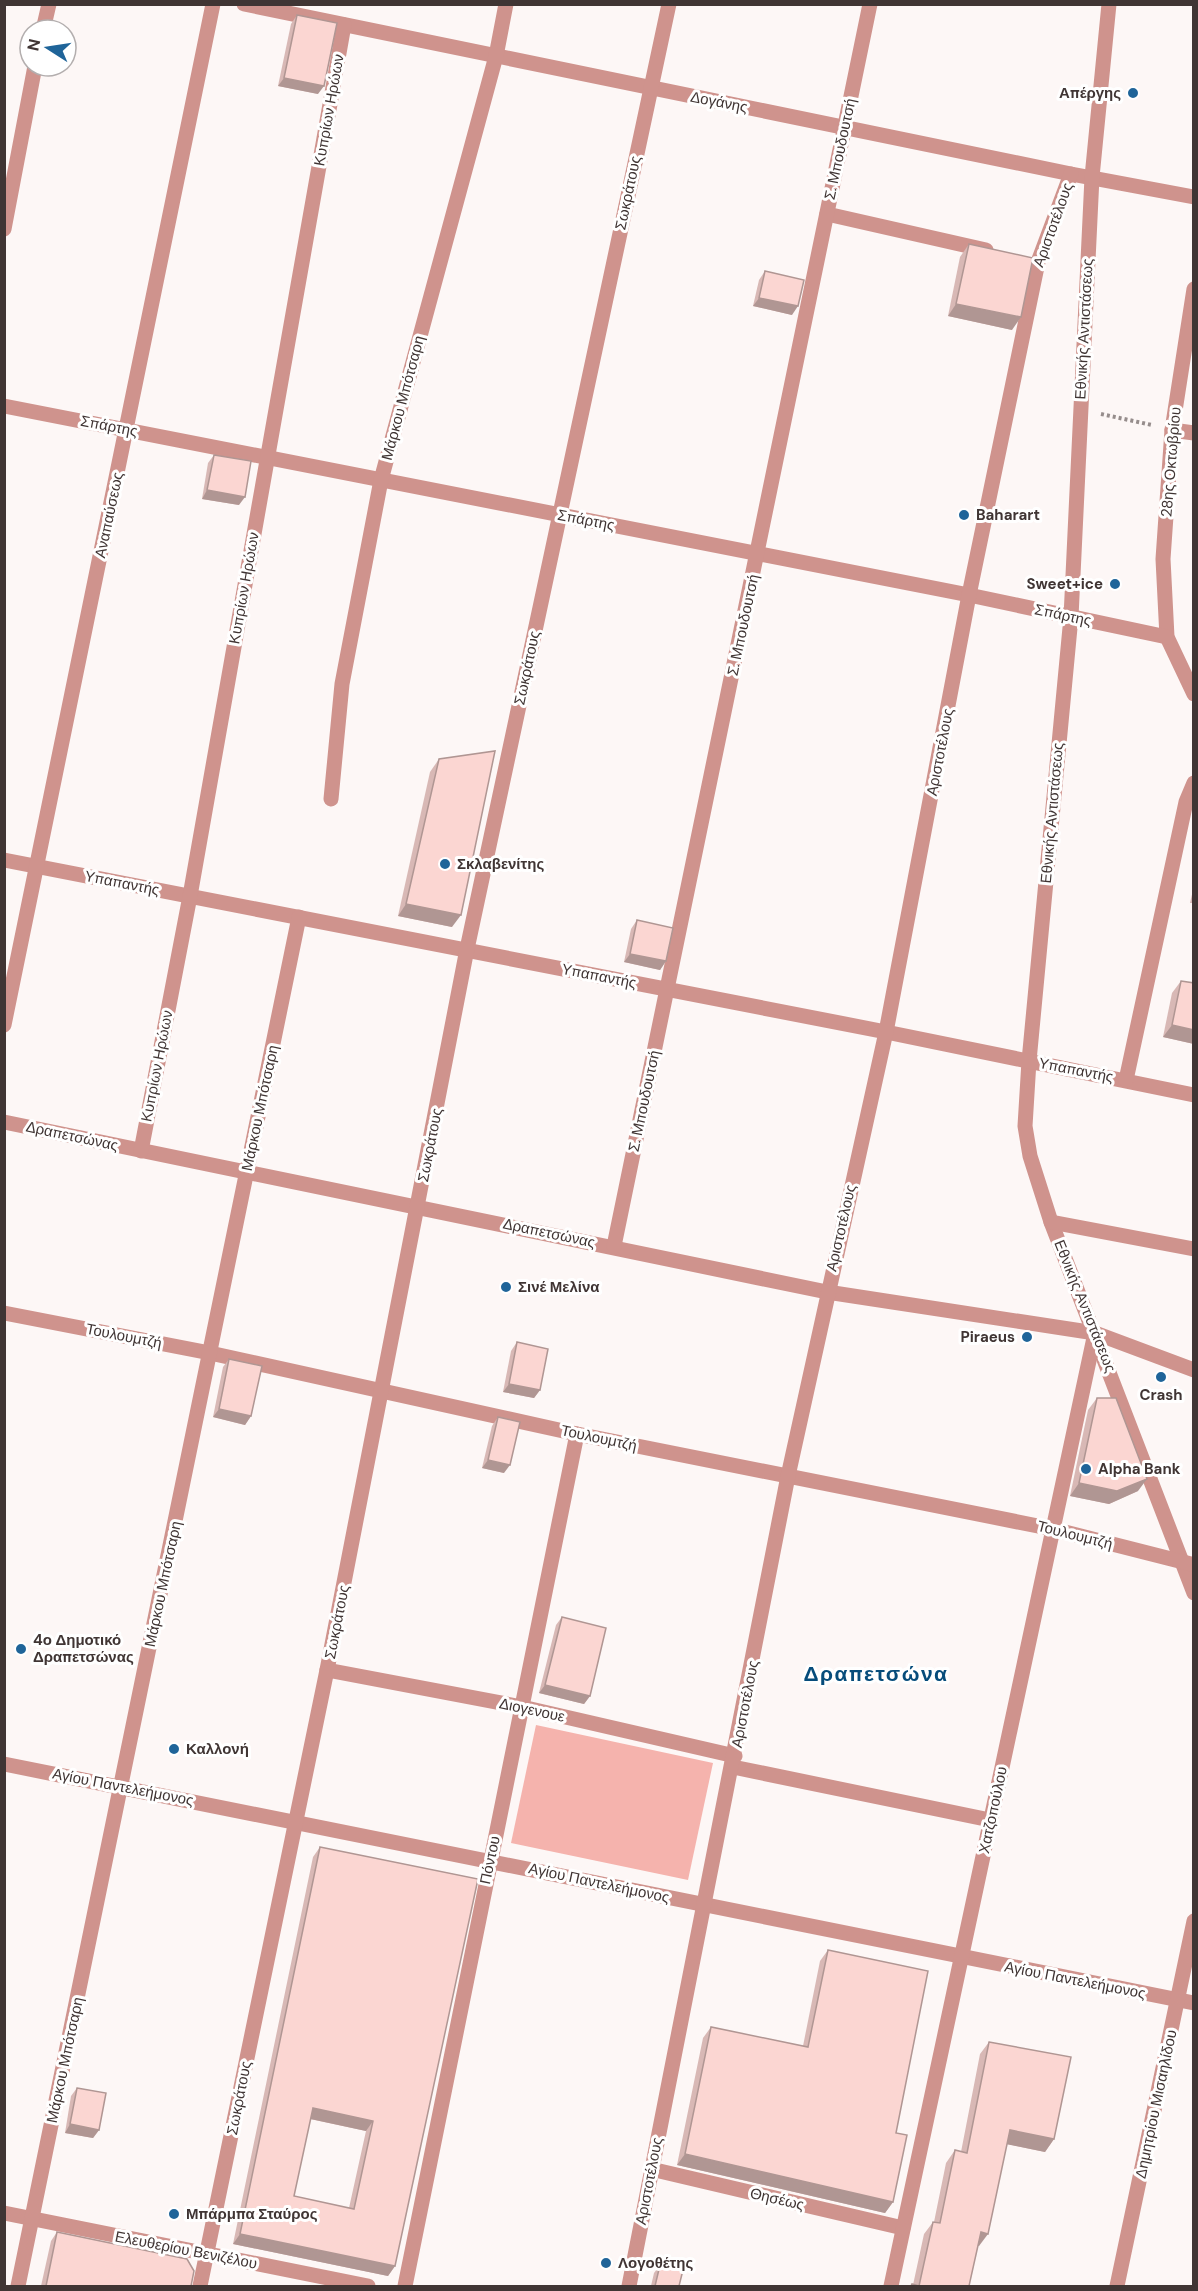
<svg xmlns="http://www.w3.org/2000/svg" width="1198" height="2291" viewBox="0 0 1198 2291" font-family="'DM Sans',sans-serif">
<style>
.green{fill:#f5b3ad}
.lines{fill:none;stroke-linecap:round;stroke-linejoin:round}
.path{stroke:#968d8c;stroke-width:4;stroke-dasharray:3 3;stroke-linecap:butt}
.minor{stroke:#cf938d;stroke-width:15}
.wall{fill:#d8b8b5;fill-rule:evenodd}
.shaded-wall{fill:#b09693}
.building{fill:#fbd6d2;stroke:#b09693;stroke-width:1.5;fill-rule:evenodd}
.poi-dot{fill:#1f6499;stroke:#fff;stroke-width:2}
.labels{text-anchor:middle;stroke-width:6;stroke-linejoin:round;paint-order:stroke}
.poi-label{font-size:15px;font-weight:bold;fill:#403534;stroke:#fff;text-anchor:start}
.street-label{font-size:15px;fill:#403534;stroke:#fff}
.district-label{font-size:21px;font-weight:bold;letter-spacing:1.5px;fill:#064c7b;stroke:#fff}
</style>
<rect width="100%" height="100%" fill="#fdf7f6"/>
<polygon class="green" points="536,1725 713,1763 688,1880 511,1843"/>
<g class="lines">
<polyline class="path" points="1101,414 1152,425"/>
<g class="minor">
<polyline points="244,4 1071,174 1194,197"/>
<polyline points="1109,4 1092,177 1071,617 1029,1061 1025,1126 1030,1156 1051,1222 1194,1593"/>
<polyline points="43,30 49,4"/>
<polyline points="827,214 986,250"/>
<polyline points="4,229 35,66"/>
<polyline points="1194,289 1172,430 1163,559 1167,637 1194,694"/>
<polyline points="4,406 969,595 1167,637"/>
<polyline points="1172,430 1194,433"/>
<polyline points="331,799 342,684 381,480 496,56 506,4"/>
<polyline points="4,860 886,1032 1194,1095"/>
<polyline points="4,1025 213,4"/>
<polyline points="1126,1080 1186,802 1194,783"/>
<polyline points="4,1122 827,1292 1095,1333 1194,1370"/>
<polyline points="141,1151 190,896 344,25"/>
<polyline points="1051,1222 1194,1249"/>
<polyline points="614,1246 870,4"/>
<polyline points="4,1313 210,1353 577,1434 1053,1529 1191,1564"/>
<polyline points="327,1670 522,1707 735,1756"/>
<polyline points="4,1764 1194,2003"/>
<polyline points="733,1767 990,1820"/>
<polyline points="651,2169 903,2228"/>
<polyline points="4,2213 368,2286"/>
<polyline points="18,2286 299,917"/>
<polyline points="200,2286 327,1670 467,949 669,4"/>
<polyline points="405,2286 577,1434"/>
<polyline points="629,2286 788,1476 886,1032 969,595 1038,262 1071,174"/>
<polyline points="891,2286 1095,1333"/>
<polyline points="1117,2286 1194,1921"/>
</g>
</g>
<g class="wall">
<polygon points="297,15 318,94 278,86 291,24"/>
<polygon points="969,244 1012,330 948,316 960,257"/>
<polygon points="765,271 792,315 753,306 759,280"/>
<polygon points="214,455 239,505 202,499 208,463"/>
<polygon points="439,759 452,927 398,916 430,772"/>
<polygon points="1194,886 1194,903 1190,903"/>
<polygon points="637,920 666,961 660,970 624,962 631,929"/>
<polygon points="1181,981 1194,1044 1163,1037 1172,993"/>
<polygon points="517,1342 540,1390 534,1398 503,1392 511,1351"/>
<polygon points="229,1359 251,1416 245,1425 213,1417 223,1367"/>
<polygon points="1097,1398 1138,1491 1109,1504 1070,1496 1088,1410"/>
<polygon points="498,1417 504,1473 482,1468 492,1426"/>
<polygon points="562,1617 590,1696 584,1704 539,1693 556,1625"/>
<path d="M320 1847 478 1879 395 2266 388 2276 233 2244 313 1857ZM310 2119 366 2131 349 2208 294 2196Z"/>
<polygon points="828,1950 896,2133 893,2202 885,2213 677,2165 703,2038 711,2027 803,2046 820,1961"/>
<polygon points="989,2042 1054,2139 1045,2152 1007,2144 979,2246 978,2246 969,2286 910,2286 912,2284 913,2285 924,2234 933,2222 934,2222 946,2163 955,2150 961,2152 980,2054"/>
<polygon points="77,2088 99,2130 93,2138 65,2133 71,2096"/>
<polygon points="57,2232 191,2286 41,2286 51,2241"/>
<polygon points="660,2265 679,2286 651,2286 654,2273"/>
</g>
<g class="shaded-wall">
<polygon points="284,78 324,86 318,94 278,86"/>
<polygon points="759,298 798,306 792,315 753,306"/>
<polygon points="956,304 1021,317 1012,330 948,316"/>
<polygon points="207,490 245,497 239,505 202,499"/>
<polygon points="406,904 461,915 452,927 398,916"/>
<polygon points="630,954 666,961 660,970 624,962"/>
<polygon points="1172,1025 1194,1030 1194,1044 1163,1037"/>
<polygon points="509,1384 540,1390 534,1398 503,1392"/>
<polygon points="219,1409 251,1416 245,1425 213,1417"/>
<polygon points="488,1460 510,1465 504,1473 482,1468"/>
<polygon points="1147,1479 1138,1491 1109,1504 1070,1496 1079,1483"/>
<polygon points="545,1685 590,1696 584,1704 539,1693"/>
<polygon points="313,2108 373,2121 366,2131 306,2118"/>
<polygon points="70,2124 99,2130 93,2138 65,2133"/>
<polygon points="1010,2130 1054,2139 1045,2152 1001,2143"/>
<polygon points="685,2154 893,2202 885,2213 677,2165"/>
<polygon points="981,2232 988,2234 979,2246 972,2244"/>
<polygon points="240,2234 395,2266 388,2276 233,2244"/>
</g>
<g class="building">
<polygon points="297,15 337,23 324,86 284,78"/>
<polygon points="969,244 1033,258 1021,317 956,304"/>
<polygon points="765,271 804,280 798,306 759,298"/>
<polygon points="214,455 251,461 245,497 207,490"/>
<polygon points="495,751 461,915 406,904 439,759"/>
<polygon points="637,920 673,928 666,961 630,954"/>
<polygon points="1181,981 1194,983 1194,1030 1172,1025"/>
<polygon points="517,1342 548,1349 540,1390 509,1384"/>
<polygon points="229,1359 262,1366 251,1416 219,1409"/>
<polygon points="1097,1398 1116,1398 1147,1479 1117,1491 1079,1483"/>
<polygon points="498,1417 520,1422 510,1465 488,1460"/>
<polygon points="562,1617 606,1628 590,1696 545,1685"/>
<path d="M320 1847 478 1879 395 2266 240 2234ZM313 2108 373 2121 354 2209 294 2196Z"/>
<polygon points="828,1950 928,1971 896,2133 907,2135 893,2202 685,2154 711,2027 808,2047"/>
<polygon points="989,2042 1071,2057 1054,2139 1010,2130 988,2234 981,2232 969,2286 911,2286 912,2284 919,2286 933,2222 940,2223 955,2150 967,2153"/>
<polygon points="77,2088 106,2093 99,2130 70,2124"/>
<polygon points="57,2232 187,2259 194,2271 191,2286 46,2286"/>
<polygon points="660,2265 683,2270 679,2286 655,2286"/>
</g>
<g class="poi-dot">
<circle cx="1133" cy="93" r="6"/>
<circle cx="964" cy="515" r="6"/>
<circle cx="1115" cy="584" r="6"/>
<circle cx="445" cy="864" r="6"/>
<circle cx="506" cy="1287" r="6"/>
<circle cx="1027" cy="1337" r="6"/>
<circle cx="1161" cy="1377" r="6"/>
<circle cx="1086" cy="1469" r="6"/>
<circle cx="21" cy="1649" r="6"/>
<circle cx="174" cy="1749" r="6"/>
<circle cx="174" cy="2214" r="6"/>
<circle cx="606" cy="2263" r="6"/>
</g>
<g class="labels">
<g class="poi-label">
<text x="1121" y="98" text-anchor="end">Απέργης</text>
<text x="976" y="520">Baharart</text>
<text x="1103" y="589" text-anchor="end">Sweet+ice</text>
<text x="457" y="869">Σκλαβενίτης</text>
<text x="518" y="1292">Σινέ Μελίνα</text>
<text x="1015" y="1342" text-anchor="end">Piraeus</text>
<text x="1161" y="1400" text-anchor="middle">Crash</text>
<text x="1098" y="1474">Alpha Bank</text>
<text x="33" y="1645">4ο Δημοτικό<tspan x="33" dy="17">Δραπετσώνας</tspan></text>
<text x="186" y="1754">Καλλονή</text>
<text x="186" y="2219">Μπάρμπα Σταύρος</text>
<text x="618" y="2268">Λογοθέτης</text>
</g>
<g class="street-label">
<text transform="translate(719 102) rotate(11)" y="5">Δογάνης</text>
<text transform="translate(329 110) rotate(-80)" y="5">Κυπρίων Ηρώων</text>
<text transform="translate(840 149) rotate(-78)" y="5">Σ. Μπουδουτσή</text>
<text transform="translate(628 193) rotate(-78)" y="5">Σωκράτους</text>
<text transform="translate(1053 225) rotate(-70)" y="5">Αριστοτέλους</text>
<text transform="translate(1084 329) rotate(-87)" y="5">Εθνικής Αντιστάσεως</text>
<text transform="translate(403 398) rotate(-75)" y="5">Μάρκου Μπότσαρη</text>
<text transform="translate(109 426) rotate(11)" y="5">Σπάρτης</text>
<text transform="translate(1171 462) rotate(-85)" y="5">28ης Οκτωβρίου</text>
<text transform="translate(109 515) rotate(-78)" y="5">Αναπαύσεως</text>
<text transform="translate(586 520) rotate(11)" y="5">Σπάρτης</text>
<text transform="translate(244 588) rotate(-80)" y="5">Κυπρίων Ηρώων</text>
<text transform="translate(1063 615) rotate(12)" y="5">Σπάρτης</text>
<text transform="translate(743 625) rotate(-78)" y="5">Σ. Μπουδουτσή</text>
<text transform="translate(527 668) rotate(-78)" y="5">Σωκράτους</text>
<text transform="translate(940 752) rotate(-79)" y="5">Αριστοτέλους</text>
<text transform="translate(1052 813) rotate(-85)" y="5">Εθνικής Αντιστάσεως</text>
<text transform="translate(122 883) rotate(11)" y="5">Υπαπαντής</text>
<text transform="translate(599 976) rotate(11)" y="5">Υπαπαντής</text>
<text transform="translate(157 1066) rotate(-79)" y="5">Κυπρίων Ηρώων</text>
<text transform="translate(1076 1070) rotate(11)" y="5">Υπαπαντής</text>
<text transform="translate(644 1101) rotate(-78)" y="5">Σ. Μπουδουτσή</text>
<text transform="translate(260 1108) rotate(-78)" y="5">Μάρκου Μπότσαρη</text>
<text transform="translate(72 1136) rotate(12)" y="5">Δραπετσώνας</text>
<text transform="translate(430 1145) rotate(-79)" y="5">Σωκράτους</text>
<text transform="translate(841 1228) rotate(-77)" y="5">Αριστοτέλους</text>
<text transform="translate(549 1233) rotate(12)" y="5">Δραπετσώνας</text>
<text transform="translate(1085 1306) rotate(68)" y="5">Εθνικής Αντιστάσεως</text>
<text transform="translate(124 1336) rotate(11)" y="5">Τουλουμτζή</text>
<text transform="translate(599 1438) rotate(12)" y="5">Τουλουμτζή</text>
<text transform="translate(1075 1535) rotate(14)" y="5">Τουλουμτζή</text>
<text transform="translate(163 1584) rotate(-78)" y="5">Μάρκου Μπότσαρη</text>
<text transform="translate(337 1622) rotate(-79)" y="5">Σωκράτους</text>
<text transform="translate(745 1704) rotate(-79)" y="5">Αριστοτέλους</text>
<text transform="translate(532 1710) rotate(12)" y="5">Διογενουε</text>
<text transform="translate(123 1787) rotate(11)" y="5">Αγίου Παντελεήμονος</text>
<text transform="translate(993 1810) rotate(-78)" y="5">Χατζοπούλου</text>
<text transform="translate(490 1860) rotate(-78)" y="5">Πόντου</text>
<text transform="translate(599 1883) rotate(12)" y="5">Αγίου Παντελεήμονος</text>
<text transform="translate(1075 1980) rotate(11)" y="5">Αγίου Παντελεήμονος</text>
<text transform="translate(65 2060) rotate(-78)" y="5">Μάρκου Μπότσαρη</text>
<text transform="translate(239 2098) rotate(-79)" y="5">Σωκράτους</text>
<text transform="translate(1156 2104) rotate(-78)" y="5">Δημητρίου Μισαηλίδου</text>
<text transform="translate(649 2181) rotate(-79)" y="5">Αριστοτέλους</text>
<text transform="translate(777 2199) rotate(13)" y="5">Θησέως</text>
<text transform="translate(186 2250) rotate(11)" y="5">Ελευθερίου Βενιζέλου</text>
</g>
<g class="district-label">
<text x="876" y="1681">Δραπετσώνα</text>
</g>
</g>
<rect width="1198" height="2291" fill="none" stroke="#403534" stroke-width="12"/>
<g transform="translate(48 48) rotate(282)"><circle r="28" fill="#ffffff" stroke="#b3aeae" stroke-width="1.5"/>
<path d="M0-4.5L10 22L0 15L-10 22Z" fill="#1f6499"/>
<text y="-9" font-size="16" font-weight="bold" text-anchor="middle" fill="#403534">N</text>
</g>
</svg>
